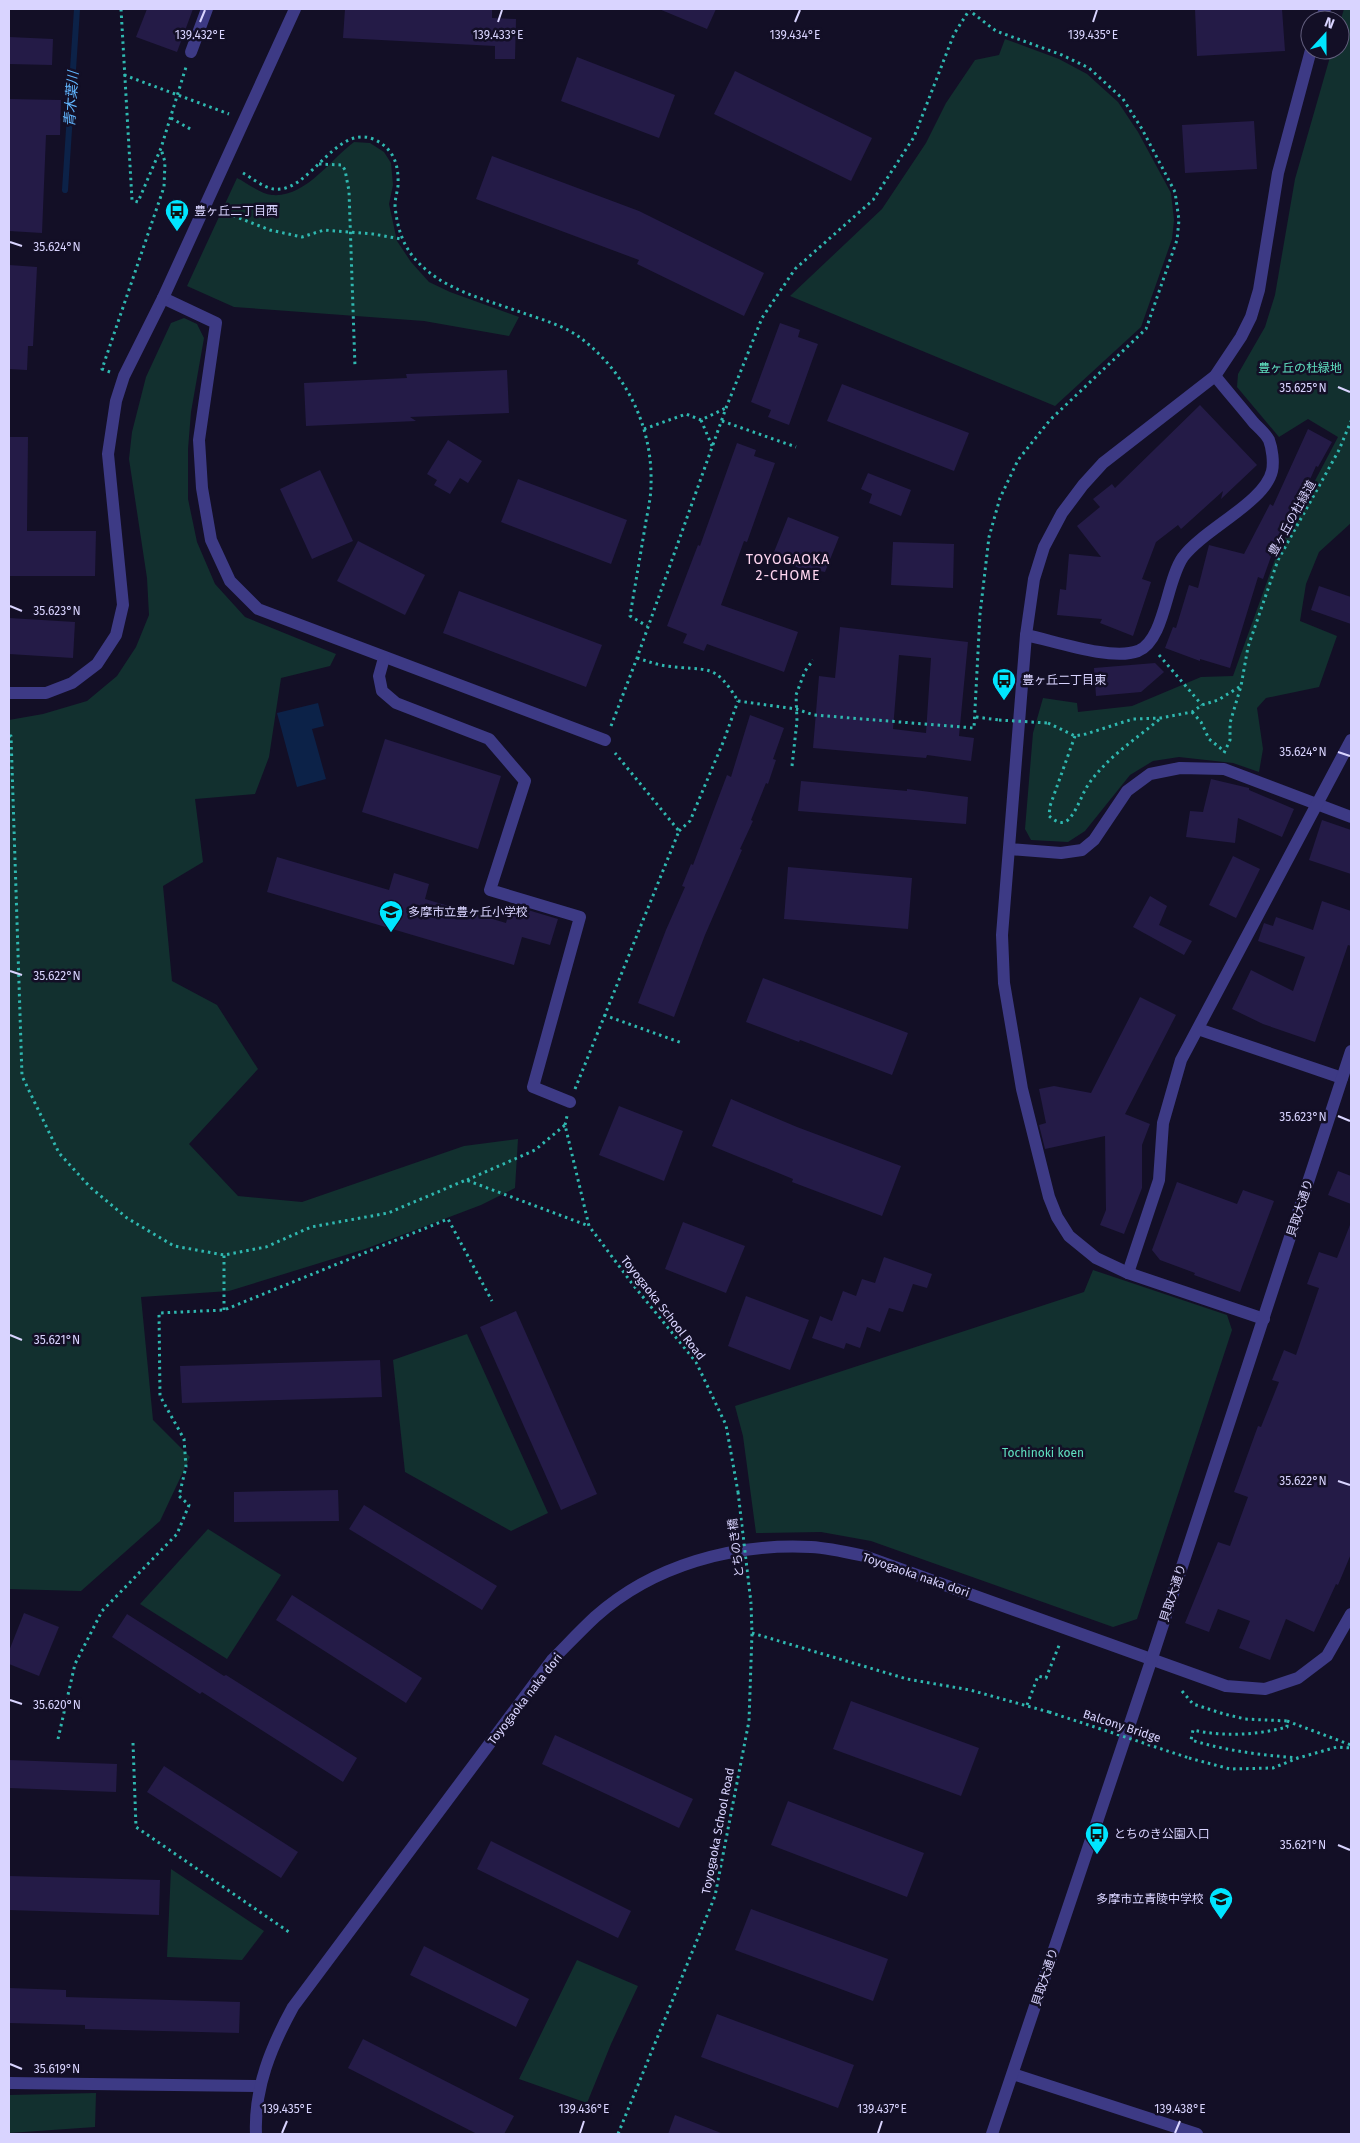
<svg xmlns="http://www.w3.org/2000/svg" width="1360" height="2143" viewBox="0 0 1360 2143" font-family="'Fira Sans','Noto Sans JP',sans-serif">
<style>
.green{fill:#12302f}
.water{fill:#0c2248}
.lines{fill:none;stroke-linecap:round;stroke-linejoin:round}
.stream{stroke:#0c2248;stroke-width:6}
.building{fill:#241b47;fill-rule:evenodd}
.path{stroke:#2fb8b0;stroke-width:3;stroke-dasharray:2.5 4;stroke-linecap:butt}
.minor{stroke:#3d3a85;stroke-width:12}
.path-bridge{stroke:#2fb8b0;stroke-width:3;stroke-dasharray:2.5 4;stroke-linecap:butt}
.ticks{fill:none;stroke:#d9d4ff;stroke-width:2}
.labels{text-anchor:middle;stroke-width:5;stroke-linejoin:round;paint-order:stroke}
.poi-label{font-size:12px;fill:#d9d4ff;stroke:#130f26;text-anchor:start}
.park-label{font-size:12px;fill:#5fe0c0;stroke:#130f26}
.street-label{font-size:12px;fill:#d9d4ff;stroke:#130f26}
.water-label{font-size:14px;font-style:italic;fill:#62b6ff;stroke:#130f26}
.neighbourhood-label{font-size:14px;letter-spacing:1px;fill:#ffd6f0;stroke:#130f26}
.ticks-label{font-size:12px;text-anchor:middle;fill:#d9d4ff;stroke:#130f26;stroke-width:5;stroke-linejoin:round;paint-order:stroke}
</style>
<rect width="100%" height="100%" fill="#130f26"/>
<g class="green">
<polygon points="1344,9 1351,9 1351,523 1319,552 1306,584 1300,621 1337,636 1319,687 1266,698 1257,708 1263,749 1259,772 1233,763 1179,757 1153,761 1130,775 1085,831 1068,842 1031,840 1025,829 1033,733 1043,698 1077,703 1078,712 1132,706 1201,677 1233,676 1278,551 1338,437 1308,419 1279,437 1237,387 1238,374 1265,327 1275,295 1295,179 1332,50 1340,50 1340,22"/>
<polygon points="1005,39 1059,59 1087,74 1118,102 1138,132 1171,193 1174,220 1172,239 1141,327 1055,406 790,296 882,209 926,143 946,103 975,60 999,55"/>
<path d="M354 142 370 143 384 152 391 163 393 185 389 204 397 241 411 262 429 282 450 292 519 317 509 336 424 321 234 307 187 286 237 178C247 183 261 194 272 195 305 198 330 160 354 142Z"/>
<polygon points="184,318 197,324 204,338 191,412 188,449 188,499 197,542 215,584 245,617 336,654 330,666 281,678 269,757 255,794 195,799 203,862 163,886 172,981 217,1005 258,1069 189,1144 238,1196 302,1202 464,1146 518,1139 515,1188 481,1205 365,1249 229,1291 141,1297 153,1420 190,1457 160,1521 81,1591 9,1589 9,720 43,714 87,701 117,676 136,647 149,615 147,578 129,459 132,432 146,377 171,323"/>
<polygon points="1093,1270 1227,1315 1232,1330 1137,1619 1113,1627 871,1541 821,1532 756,1533 743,1436 735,1406 1084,1292"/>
<polygon points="467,1334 548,1513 511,1531 405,1472 393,1360"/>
<polygon points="208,1529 281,1575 227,1659 140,1604"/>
<polygon points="171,1869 264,1931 242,1960 167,1957"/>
<polygon points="577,1960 638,1986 611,2044 587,2103 519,2079"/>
<polygon points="96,2093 95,2127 9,2133 9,2095"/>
</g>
<polygon class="water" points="318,703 324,726 312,729 326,779 297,787 277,713"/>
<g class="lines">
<polyline class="stream" points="65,190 77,9"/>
</g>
<g class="building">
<polygon points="147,9 193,9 177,52 136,37"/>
<polygon points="345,9 492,9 492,18 516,19 515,59 495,59 495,46 343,38"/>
<polygon points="659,9 716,9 707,29"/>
<polygon points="1195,9 1282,9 1285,51 1197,56"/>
<polygon points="9,37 53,39 52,65 9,64"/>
<polygon points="577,57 675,95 659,138 561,101"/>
<polygon points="735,71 872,138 851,181 714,114"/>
<polygon points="9,99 61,100 60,135 46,135 42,233 9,231"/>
<polygon points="1254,121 1257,169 1185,173 1182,125"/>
<polygon points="492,156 639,211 764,273 744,316 637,264 639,260 476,199"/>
<polygon points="9,265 37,267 33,346 28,346 27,370 9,369"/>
<polygon points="780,323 800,330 798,337 818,344 789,425 768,417 771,410 751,402"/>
<polygon points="507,370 509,413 410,417 416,421 306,426 304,383 407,378 406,374"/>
<polygon points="842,384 969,433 954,471 827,421"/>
<polygon points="1200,405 1257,465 1221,499 1223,491 1181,529 1178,525 1156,542 1142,579 1151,582 1133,636 1100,623 1102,619 1057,615 1060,589 1066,590 1069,554 1101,557 1077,526 1100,507 1093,499 1112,484 1115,488"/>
<polygon points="1308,429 1332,442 1318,467 1316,466 1299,504 1273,551 1263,579 1258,577 1230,668 1200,659 1200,661 1165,648 1173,627 1176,628 1189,585 1198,588 1209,545 1244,554 1270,504 1273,506"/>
<polygon points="9,437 28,437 27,531 96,531 95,576 9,576"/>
<polygon points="448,440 482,461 468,483 460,478 450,494 434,485 437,480 427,474"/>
<polygon points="737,443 756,450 754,456 775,463 747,542 744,541 721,605 798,632 784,672 707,644 704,651 683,643 687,634 667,626 698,545 700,546"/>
<polygon points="320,470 353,541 312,559 280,489"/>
<polygon points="868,473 911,490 901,516 869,503 872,494 861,489"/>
<polygon points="518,479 627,520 611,564 501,522"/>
<polygon points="788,517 839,537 825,572 820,571 819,576 772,557"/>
<polygon points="358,541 425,575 405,615 337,581"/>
<polygon points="893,542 954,544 953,588 891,585"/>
<polygon points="1319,586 1351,597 1351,624 1311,610"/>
<polygon points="459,591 602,645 586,687 443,633"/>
<polygon points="9,618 75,622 73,658 9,654"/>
<path d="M840 627 968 642 959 736 974 738 971 761 927 755 926 758 813 748 819 676 835 678ZM899 655 931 658 926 733 893 729Z"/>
<polygon points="1155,663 1164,672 1141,692 1096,696 1094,668"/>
<polygon points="750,715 784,728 773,759 776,760 768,784 766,783 751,820 753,821 740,849 742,850 705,935 674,1017 638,1003 666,930 685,887 682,886 691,864 693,865 727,775 731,777"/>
<polygon points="385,739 501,776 478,849 362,812"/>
<polygon points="1211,779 1249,788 1249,790 1294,809 1282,837 1238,818 1235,843 1186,837 1190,811 1203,812"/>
<polygon points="801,781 907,791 907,789 968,797 966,824 798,811"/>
<polygon points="1322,820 1351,830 1351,874 1309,860"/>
<polygon points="1233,856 1260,869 1236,918 1209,905"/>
<polygon points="277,857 389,890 394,873 429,884 425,899 506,923 511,905 558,919 550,945 522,937 514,965 267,892"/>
<polygon points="788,867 912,878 908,929 784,919"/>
<polygon points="1150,896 1167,906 1159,925 1192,941 1184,955 1133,927"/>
<polygon points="1322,901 1351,911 1351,946 1348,945 1315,1042 1263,1024 1232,1009 1251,970 1293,991 1305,957 1258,941 1264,923 1273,926 1276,917 1313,930"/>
<polygon points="763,978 908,1033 892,1075 800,1040 799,1042 746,1022"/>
<polygon points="1140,997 1176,1015 1125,1114 1150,1124 1142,1145 1142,1188 1124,1234 1100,1225 1106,1210 1105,1136 1045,1149 1039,1125 1046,1123 1039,1089 1054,1086 1091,1093"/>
<polygon points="731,1099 797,1127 901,1166 882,1216 792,1182 793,1179 712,1146"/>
<polygon points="619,1106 683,1131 664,1181 599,1155"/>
<polygon points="1338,1171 1351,1176 1351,1204 1328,1195"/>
<polygon points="1177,1182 1237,1204 1243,1190 1274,1201 1240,1292 1194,1275 1195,1273 1160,1260 1152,1250"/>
<polygon points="683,1222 745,1246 726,1293 665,1269"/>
<polygon points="1350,1225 1351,1554 1338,1585 1336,1584 1314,1632 1286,1619 1270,1660 1239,1648 1250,1621 1218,1609 1209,1632 1185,1623 1218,1542 1230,1546 1248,1497 1234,1492 1258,1426 1261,1427 1279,1382 1272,1380 1284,1350 1296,1355 1319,1288 1307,1284 1319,1252 1337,1258"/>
<polygon points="884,1257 932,1274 927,1288 913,1284 903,1312 889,1308 880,1332 867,1327 860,1348 846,1343 844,1349 812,1338 820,1316 832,1321 843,1291 856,1296 862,1279 875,1283"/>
<polygon points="746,1296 809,1320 790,1370 728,1346"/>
<polygon points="516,1311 597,1494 561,1510 480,1327"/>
<polygon points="380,1360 382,1397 182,1403 180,1366"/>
<polygon points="338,1490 339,1521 234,1522 234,1492"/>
<polygon points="364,1505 497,1586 482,1610 349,1529"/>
<polygon points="292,1595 422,1678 406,1703 276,1620"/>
<polygon points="24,1613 59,1627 39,1676 9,1664 9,1651"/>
<polygon points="127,1614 224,1676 226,1675 357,1758 343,1782 202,1692 200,1694 112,1637"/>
<polygon points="851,1701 979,1748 961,1796 833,1749"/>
<polygon points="555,1735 693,1799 679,1828 542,1764"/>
<polygon points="9,1760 117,1764 116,1792 9,1788"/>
<polygon points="164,1766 298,1852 281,1878 147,1792"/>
<polygon points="788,1801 924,1853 907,1897 771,1845"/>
<polygon points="491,1841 631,1911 618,1938 477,1869"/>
<polygon points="9,1876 160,1880 159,1915 9,1910"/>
<polygon points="751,1909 888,1959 873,2001 735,1950"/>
<polygon points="424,1946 529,1999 516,2027 410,1975"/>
<polygon points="9,1988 66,1990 66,1997 240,2002 239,2033 85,2029 85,2025 9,2023"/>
<polygon points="717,2014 854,2065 838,2108 701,2057"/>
<polygon points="363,2039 514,2116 504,2134 477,2134 348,2068"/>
<polygon points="675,2115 721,2133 721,2134 668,2134"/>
</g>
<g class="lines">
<g class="path">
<polyline points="121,9 132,200 138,202 161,148 186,67"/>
<polyline points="124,75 229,114"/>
<polyline points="171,118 192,130"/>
<polyline points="319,164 342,165 345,170 349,191 355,367"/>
<path d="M243 173C252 178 264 188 274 189 309 194 335 124 373 139 394 148 399 165 398 186 397 193 395 199 395 206 397 226 402 244 415 259 443 291 488 300 526 314 544 320 567 327 582 339 627 374 653 428 651 485 651 499 647 514 645 527 640 557 635 586 630 616L647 626"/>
<polyline points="221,211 270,230 302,237 324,230 373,234 401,239"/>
<polyline points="110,372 102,369 164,187 165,162 161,149"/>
<polyline points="701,420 712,446"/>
<polyline points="722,421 796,447"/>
<polyline points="644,429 686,414 701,420 726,408"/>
<polyline points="1159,655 1202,705"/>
<path d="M637 658C647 661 657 665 667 666 708 672 714 661 738 701"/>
<polyline points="738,701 796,709 814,715 974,728 980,614 989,537 1000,498 1018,460 1050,420 1146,329 1177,240 1179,220 1175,192 1142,129 1123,99 1089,68 1062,55 996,31 970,11"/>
<polyline points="1192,712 1201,722 1209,739 1224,751"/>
<polyline points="976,717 999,720"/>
<polyline points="1048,723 1075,736 1086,734 1133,719 1161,718 1192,712 1202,705 1218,700 1241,686"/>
<polyline points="611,726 637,658 726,408 762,318 795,269 873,200 914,137 954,34 970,9"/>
<polyline points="9,736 11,736 22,1076 59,1153 90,1187 127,1218 174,1246 224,1255 266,1247 311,1227 388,1213 466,1180 589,1226"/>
<path d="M1075 736 1050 806 1049 816C1055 821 1062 826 1069 819 1078 809 1082 793 1090 782 1109 756 1136 739 1161 718"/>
<polyline points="1224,753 1230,740 1230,723 1241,686 1248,647 1278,560 1339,450 1351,421"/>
<polyline points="792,766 797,721 796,695 805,671 813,660"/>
<polyline points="679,831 690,821 724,740 738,701"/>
<polyline points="604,1015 682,1043"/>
<polyline points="575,1089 679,831 615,753"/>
<polyline points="565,1125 567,1116"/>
<polyline points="467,1180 535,1150 565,1125 589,1226 634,1286 696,1362 726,1425 738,1492"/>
<polyline points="224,1310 224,1255"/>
<polyline points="752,1633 907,1679 970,1690 1049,1712"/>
<path d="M1182 1691 1193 1704 1224 1714 1245 1719 1287 1721V1727C1257 1735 1224 1737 1193 1730L1191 1740C1227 1751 1261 1755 1298 1758"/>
<polyline points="1027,1705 1038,1676 1046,1678 1060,1643"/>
<polyline points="1287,1721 1351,1745"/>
<polyline points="58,1739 75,1664 102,1611 177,1534 189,1505 179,1496 186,1467 184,1439 160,1396 159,1313 224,1310 448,1219 492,1301"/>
<polyline points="133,1743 136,1827 289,1932"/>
<polyline points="1189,1758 1230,1769 1273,1768 1298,1758 1337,1747 1351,1748"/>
<polyline points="618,2134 715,1896 749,1721 752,1633 751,1603"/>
</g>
<g class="minor">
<polyline points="1321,20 1325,9"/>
<polyline points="191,52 207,9"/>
<polyline points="163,298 216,323 199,440 202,488 211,540 230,581 258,609 605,740"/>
<path d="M1026 635C1055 641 1111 661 1138 651 1165 640 1166 581 1183 557 1204 529 1265 502 1272 471 1274 462 1272 448 1269 440 1266 434 1259 428 1254 423 1241 407 1228 392 1215 376"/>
<polyline points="384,658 379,676 382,691 396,703 489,739 525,781 490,890 580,917 533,1087 570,1102"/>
<polyline points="9,693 46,693 72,683 97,664 116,635 123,605 108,454 116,401 124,376 163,298 295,9"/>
<polyline points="1009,849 1061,853 1082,850 1094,840 1127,791 1150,774 1180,768 1224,769 1351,817"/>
<polyline points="1198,1029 1342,1078"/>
<polyline points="1128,1273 1159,1180 1163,1123 1181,1060 1351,740"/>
<polyline points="1264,1319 1128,1273 1096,1258 1069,1236 1057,1217 1049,1197 1022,1089 1004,983 1002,935 1026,635 1034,579 1044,547 1062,513 1083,485 1103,463 1215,376 1241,337 1251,317 1259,290 1278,173 1311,50"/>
<polyline points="1013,2074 1197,2134"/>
<polyline points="9,2083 260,2086"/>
<path d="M256 2134C254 2088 271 2047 293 2007L552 1660C566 1646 580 1631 595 1617 653 1565 734 1543 811 1547 829 1548 846 1552 864 1556L1226 1686 1265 1689 1298 1678 1327 1656 1351 1614"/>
<polyline points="992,2134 1152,1658 1351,1051"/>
</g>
<g class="path-bridge">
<polyline points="999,720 1048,723"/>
<polyline points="738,1492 751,1603"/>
<polyline points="1049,1712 1189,1758"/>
</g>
</g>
<path class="ticks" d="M200 22 205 10M498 22 502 10M795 22 800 10M1093 22 1097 10M10 242 22 246M1338 387 1350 392M10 606 22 611M1338 752 1350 756M10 971 22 975M1338 1116 1350 1121M10 1335 22 1340M1338 1481 1350 1485M10 1700 22 1704M1338 1845 1350 1850M10 2064 22 2069M282 2133 287 2121M580 2133 584 2121M878 2133 882 2121M1175 2133 1180 2121"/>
<defs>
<g id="bus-pin" transform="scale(1.25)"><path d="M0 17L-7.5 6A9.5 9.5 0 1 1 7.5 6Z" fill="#00e5ff" stroke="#130f26"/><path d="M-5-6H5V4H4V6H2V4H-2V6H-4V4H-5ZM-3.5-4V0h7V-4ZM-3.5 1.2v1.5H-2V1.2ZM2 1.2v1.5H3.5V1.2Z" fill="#111"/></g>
<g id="school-pin" transform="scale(1.25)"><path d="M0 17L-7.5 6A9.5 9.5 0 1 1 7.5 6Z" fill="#00e5ff" stroke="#130f26"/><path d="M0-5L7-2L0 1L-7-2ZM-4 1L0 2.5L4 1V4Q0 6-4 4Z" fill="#111"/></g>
</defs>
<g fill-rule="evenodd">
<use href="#bus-pin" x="177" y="211"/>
<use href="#bus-pin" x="1004" y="680"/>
<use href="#school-pin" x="391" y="912"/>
<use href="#bus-pin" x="1097" y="1834"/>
<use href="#school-pin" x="1221" y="1899"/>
</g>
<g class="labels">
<g class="poi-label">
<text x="194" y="215">豊ヶ丘二丁目西</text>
<text x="1022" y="684">豊ヶ丘二丁目東</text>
<text x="408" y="916">多摩市立豊ヶ丘小学校</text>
<text x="1114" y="1838">とちのき公園入口</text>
<text x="1204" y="1903" text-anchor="end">多摩市立青陵中学校</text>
</g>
<g class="park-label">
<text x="1300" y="372">豊ヶ丘の杜緑地</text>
<text x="1043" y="1457">Tochinoki koen</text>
</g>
<g class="street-label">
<text transform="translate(1292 518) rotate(-61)" y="4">豊ヶ丘の杜緑道</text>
<text transform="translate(1300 1208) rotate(-72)" y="4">貝取大通り</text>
<text transform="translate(663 1308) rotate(52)" y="4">Toyogaoka School Road</text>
<text transform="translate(736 1548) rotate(-97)" y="4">とちのき橋</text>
<text transform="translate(916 1575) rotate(19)" y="4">Toyogaoka naka dori</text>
<text transform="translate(1173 1593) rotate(-72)" y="4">貝取大通り</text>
<text transform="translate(525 1699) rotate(-52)" y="4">Toyogaoka naka dori</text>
<text transform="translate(1122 1726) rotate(18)" y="4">Balcony Bridge</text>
<text transform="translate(718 1831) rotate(-79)" y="4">Toyogaoka School Road</text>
<text transform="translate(1045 1977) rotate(-72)" y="4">貝取大通り</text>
</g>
<g class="water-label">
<text transform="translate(71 99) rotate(-86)" y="5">青木葉川</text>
</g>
<g class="neighbourhood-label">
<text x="788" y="564">TOYOGAOKA<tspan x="788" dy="16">2-CHOME</tspan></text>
</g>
</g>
<g class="ticks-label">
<text x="1093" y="39">139.435°E</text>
<text x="200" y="39">139.432°E</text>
<text x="498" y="39">139.433°E</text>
<text x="795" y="39">139.434°E</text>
<text x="57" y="251">35.624°N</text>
<text x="1303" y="392">35.625°N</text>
<text x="57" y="615">35.623°N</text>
<text x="1303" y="756">35.624°N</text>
<text x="57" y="980">35.622°N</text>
<text x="1303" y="1121">35.623°N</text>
<text x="57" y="1344">35.621°N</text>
<text x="1303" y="1485">35.622°N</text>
<text x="57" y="1709">35.620°N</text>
<text x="1303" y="1849">35.621°N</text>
<text x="57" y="2073">35.619°N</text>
<text x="287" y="2113">139.435°E</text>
<text x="584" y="2113">139.436°E</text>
<text x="882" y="2113">139.437°E</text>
<text x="1180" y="2113">139.438°E</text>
</g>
<rect width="1360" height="2143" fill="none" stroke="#d9d4ff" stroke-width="20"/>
<g transform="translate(1325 35) rotate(21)"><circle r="24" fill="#130f26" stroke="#625e7d"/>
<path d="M0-4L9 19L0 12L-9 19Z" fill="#00e5ff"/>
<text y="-8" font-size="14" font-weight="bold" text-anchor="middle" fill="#d9d4ff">N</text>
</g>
</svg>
